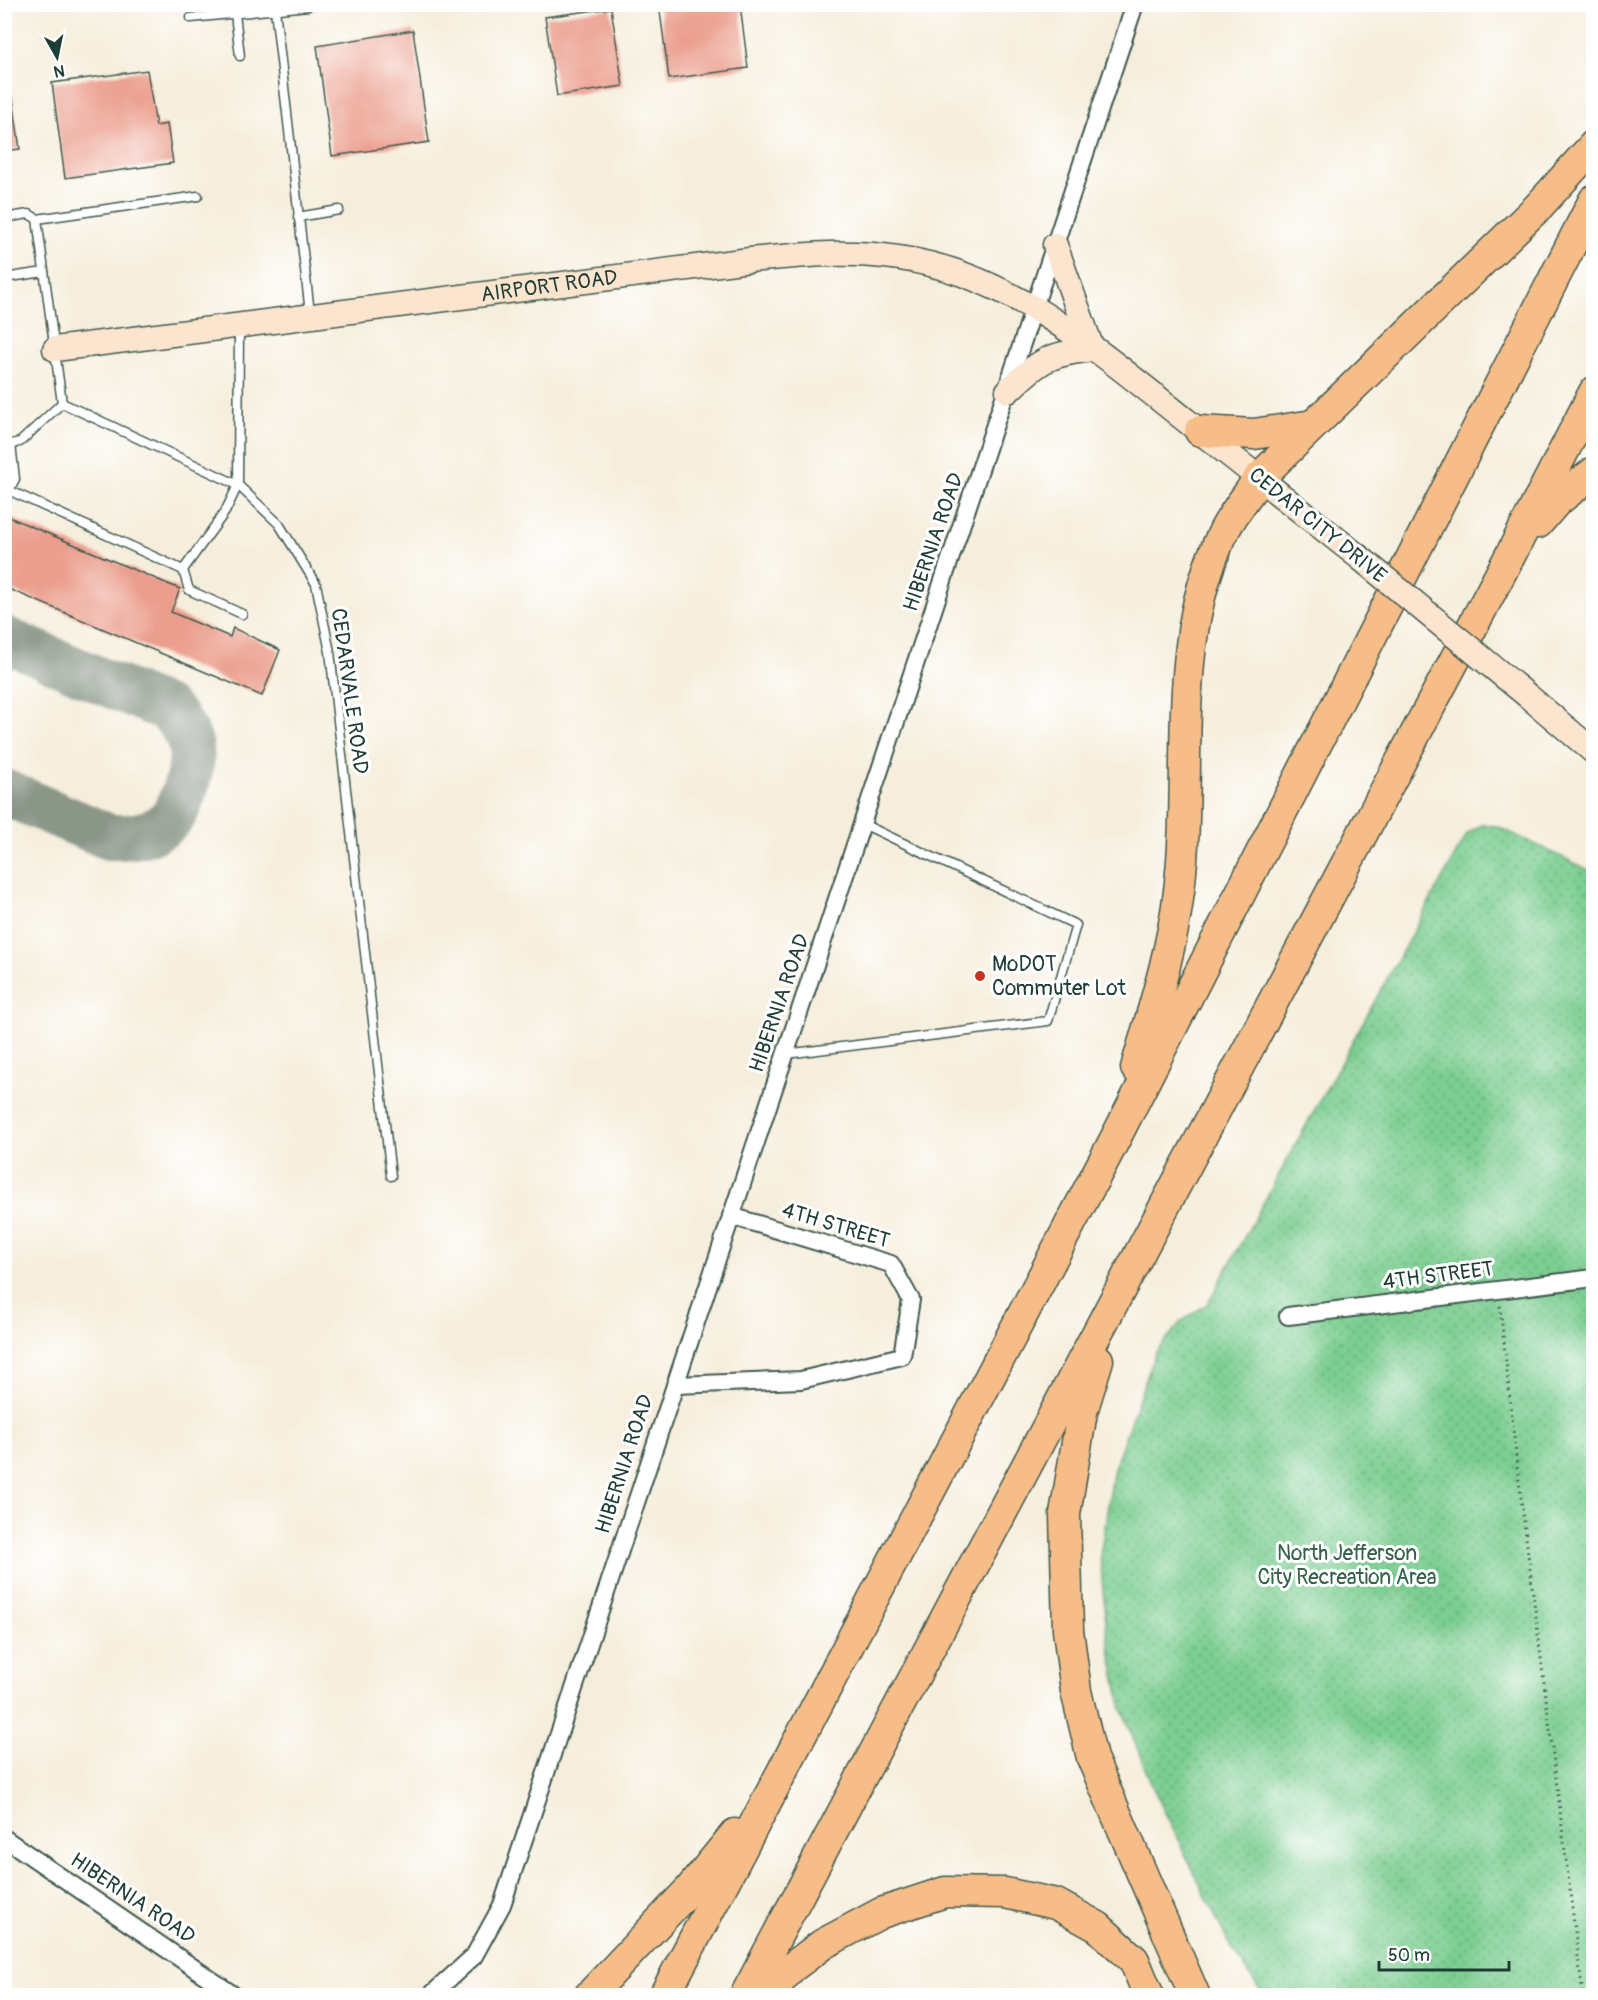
<svg xmlns="http://www.w3.org/2000/svg" width="1598" height="2000" viewBox="0 0 1598 2000" font-family="Pangolin,sans-serif">
<style>
.park{fill:url(#park-dots);stroke:#4d8662;stroke-width:1.5}
.lines{fill:none;stroke-linecap:round;stroke-linejoin:round}
.taxiway{stroke:#8a9688;stroke-width:46}
.building{fill:#eb9e8d}
.lane-casing{stroke:#3f584d;stroke-width:11}
.street-casing{stroke:#3f584d;stroke-width:20}
.secondary-casing{stroke:#3f584d;stroke-width:27}
.highway-casing{stroke:#3f584d;stroke-width:33}
.path{stroke:#3f584d;stroke-width:3;stroke-dasharray:1.5 4.5;stroke-linecap:butt}
.lane{stroke:#fff;stroke-width:8}
.street{stroke:#fff;stroke-width:16}
.secondary{stroke:#fce5cf;stroke-width:24}
.highway{stroke:#f7bd88;stroke-width:30}
.secondary-bridge-casing{stroke:#3f584d;stroke-width:27;stroke-linecap:butt}
.secondary-bridge{stroke:#fce5cf;stroke-width:24}
.poi-dot{fill:#c8321e;stroke:#fff;stroke-width:2}
.labels{text-anchor:middle;stroke-width:6;stroke-linejoin:round;paint-order:stroke}
.street-label{font-size:21px;fill:#1f3d34;stroke:#fff}
.poi-label{font-size:21px;fill:#1f3d34;stroke:#fff;text-anchor:start}
.park-label{font-size:21px;fill:#36614b;stroke:#fff}
</style>
<defs>
<pattern id="park-dots" width="8" height="8" patternUnits="userSpaceOnUse" patternTransform="scale(1.5)"><rect width="8" height="8" fill="#7bce91"/><path d="M2 2h.1M6 6h.1" fill="none" stroke="#64a877" stroke-width="1.8" stroke-linecap="round"/></pattern>
</defs>
<rect width="100%" height="100%" fill="#fff"/>
<filter id="ink" filterUnits="userSpaceOnUse"><feTurbulence type="fractalNoise" baseFrequency=".0167" numOctaves="2"/><feDisplacementMap in="SourceGraphic" scale="12" xChannelSelector="R" yChannelSelector="G"/><feConvolveMatrix kernelMatrix="1 2 1 2 8 2 1 2 1" color-interpolation-filters="sRGB"/></filter>
<filter id="wash" filterUnits="userSpaceOnUse"><feTurbulence type="fractalNoise" baseFrequency=".008" numOctaves="4" result="noise"/><feDisplacementMap in="SourceGraphic" scale="24" xChannelSelector="R" yChannelSelector="G"/><feGaussianBlur stdDeviation="1.35" result="paint"/><feColorMatrix in="noise" values="0 0 0 0 0 0 0 0 0 0 0 0 0 0 0 0 0 1.4 0 .05"/><feComposite in="paint" operator="in"/></filter>
<g filter="url(#wash)">
<rect width="100%" height="100%" fill="#f6eedc"/>
<polygon class="park" points="1481,825 1497,826 1593,872 1593,1995 1263,1995 1229,1944 1152,1786 1122,1710 1107,1634 1100,1556 1114,1468 1155,1353 1181,1322 1208,1303 1467,834"/>
<g class="lines">
<path class="taxiway" d="M4 639 167 709C194 735 197 755 185 789 181 800 176 815 167 822 152 836 129 838 109 837L4 792"/>
</g>
<g id="blocks">
<g class="building">
<polygon points="659,4 740,4 748,68 669,79"/>
<polygon points="611,8 623,86 557,96 545,17"/>
<polygon points="413,30 429,142 332,156 317,46"/>
<polygon points="147,70 156,126 167,124 173,163 65,178 52,83"/>
<polygon points="4,100 13,100 20,149 4,151"/>
<polygon points="4,515 180,589 171,612 230,637 233,628 280,650 262,696 4,587"/>
</g>
</g>
</g>
<g filter="url(#ink)">
<use href="#blocks" fill-opacity="0" stroke="#3f584d" stroke-width="1.5"/>
<g class="lines">
<g class="lane-casing">
<g id="lane">
<polyline points="275,9 310,313"/>
<polyline points="235,14 240,56"/>
<polyline points="191,18 308,6"/>
<polyline points="298,217 339,210"/>
<polyline points="4,218 29,214 37,219 62,403 238,485 279,524 316,584 330,652 391,1176"/>
<polyline points="37,219 198,196"/>
<polyline points="4,278 44,272"/>
<polyline points="4,488 183,570 189,590 242,614"/>
<polyline points="9,490 15,479 11,444 20,442 62,403"/>
<polyline points="183,570 225,512 238,485 239,327"/>
<polyline points="786,1054 1048,1021 1076,925 863,824"/>
</g>
</g>
<g class="street-casing">
<g id="street">
<polyline points="1288,1316 1594,1278"/>
<polyline points="675,1385 801,1380 902,1356 911,1300 891,1264 731,1216"/>
<polyline points="4,1838 235,1996"/>
<polyline points="430,1996 474,1956 502,1905 1135,4"/>
</g>
</g>
<g class="secondary-casing">
<g id="secondary">
<path id="s1" d="M55 349 750 260C803 255 846 250 899 258 1012 274 1102 354 1188 422 1245 467 1302 512 1359 557"/>
<path d="M1008 391C1039 361 1048 354 1092 349L1055 245"/>
<polyline points="1528,696 1594,752"/>
</g>
</g>
<g class="highway-casing">
<g id="highway">
<polyline points="1200,431 1254,434 1313,425"/>
<polyline points="1538,523 1556,502 1594,472"/>
<path d="M1136 1068C1153 1009 1172 951 1179 891 1194 772 1168 642 1224 531 1233 513 1248 495 1259 478L1538 207 1594 145"/>
<polyline points="1098,1360 1082,1412 1065,1514 1068,1630 1076,1691 1092,1758 1195,1996"/>
<polyline points="589,1996 691,1888 735,1834"/>
<polyline points="664,1996 1114,1141 1594,200"/>
<polyline points="745,1996 1512,552 1594,392"/>
<polyline points="767,1996 791,1968 823,1944 881,1913 945,1892 1005,1893 1056,1904 1098,1927 1134,1960 1149,1996"/>
</g>
</g>
<polyline class="path" points="1500,1306 1517,1465 1583,1996"/>
<use href="#lane" class="lane"/>
<use href="#street" class="street"/>
<use href="#secondary" class="secondary"/>
<use href="#highway" class="highway"/>
<g class="secondary-bridge-casing">
<polyline id="secondary-bridge" points="1359,557 1528,696"/>
</g>
<use href="#secondary-bridge" class="secondary-bridge"/>
</g>
</g>
<circle class="poi-dot" cx="980" cy="976" r="6"/>
<g class="labels">
<g class="street-label">
<text dy="7" stroke="none"><textPath href="#s1" startOffset="498">AIRPORT ROAD</textPath></text>
<text transform="translate(1318 525) rotate(39)" y="7">CEDAR CITY DRIVE</text>
<text transform="translate(933 542) rotate(-71)" y="7">HIBERNIA ROAD</text>
<text transform="translate(350 691) rotate(82)" y="7">CEDARVALE ROAD</text>
<text transform="translate(779 1003) rotate(-71)" y="7">HIBERNIA ROAD</text>
<text transform="translate(836 1225) rotate(17)" y="7">4TH STREET</text>
<text transform="translate(1438 1275) rotate(-7)" y="7">4TH STREET</text>
<text transform="translate(624 1464) rotate(-72)" y="7">HIBERNIA ROAD</text>
<text transform="translate(133 1898) rotate(34)" y="7">HIBERNIA ROAD</text>
</g>
<g class="poi-label">
<text x="992" y="971">MoDOT<tspan x="992" dy="24">Commuter Lot</tspan></text>
</g>
<g class="park-label">
<text x="1347" y="1560">North Jefferson<tspan x="1347" dy="24">City Recreation Area</tspan></text>
</g>
</g>
<rect width="1598" height="2000" fill="none" stroke="#fff" stroke-width="24"/>
<g transform="translate(57 57) rotate(171)" stroke="#ffffff" stroke-width="4.5" paint-order="stroke">
<path d="M0-4.5L10 22L0 15L-10 22Z" fill="#1f3d34"/>
<text y="-9" font-size="16" font-weight="bold" text-anchor="middle" fill="#1f3d34">N</text>
</g>
<path d="M1379 1961v9h130v-9" fill="none" stroke="#1f3d34" stroke-width="3"/>
<text x="1388" y="1961" font-size="18" fill="#1f3d34" stroke="#ffffff" stroke-width="4.5" paint-order="stroke">50 m</text>
</svg>
